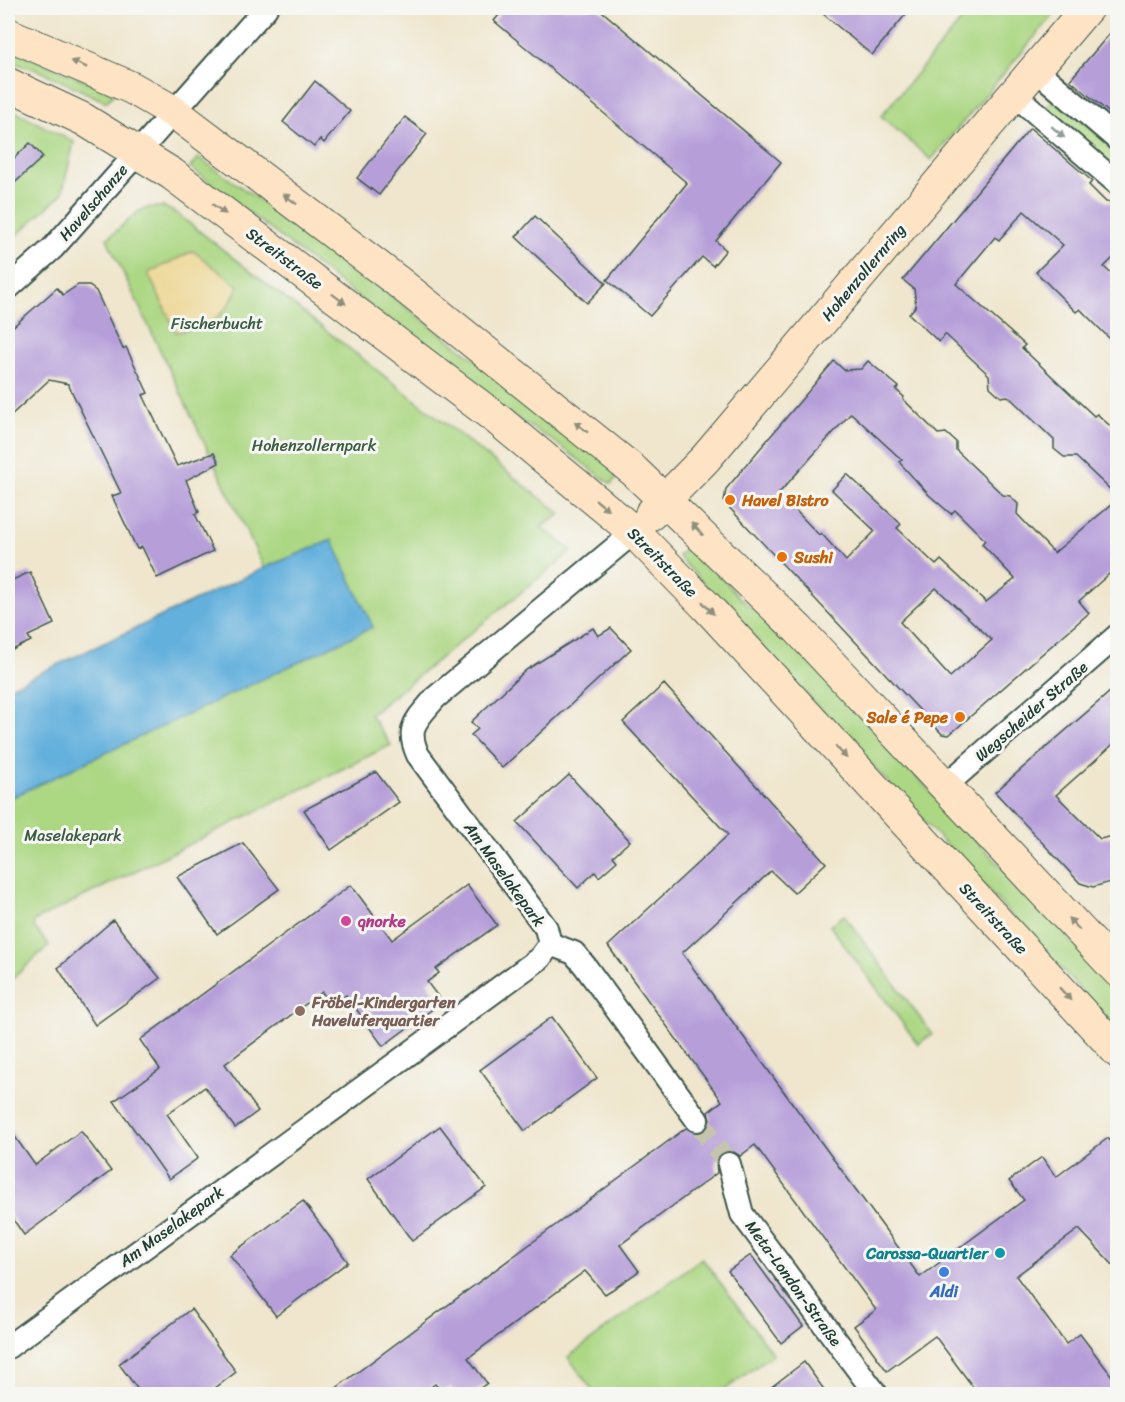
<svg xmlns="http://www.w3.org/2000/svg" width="1125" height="1402" viewBox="0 0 1125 1402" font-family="Sriracha,sans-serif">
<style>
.green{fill:#acd783;stroke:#668a5c;stroke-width:1.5}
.sand{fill:#eeda9e;stroke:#868c69;stroke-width:1.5}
.water{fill:#64b0dd;stroke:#427688;stroke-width:1.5}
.building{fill:#b69fd9;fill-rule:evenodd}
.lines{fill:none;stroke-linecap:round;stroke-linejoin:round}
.street-tunnel{stroke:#c5c4ae;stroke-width:22;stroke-dasharray:22 11;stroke-linecap:butt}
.street-casing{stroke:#3e564b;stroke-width:26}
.secondary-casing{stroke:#3e564b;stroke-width:34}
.street{stroke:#fff;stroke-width:22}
.secondary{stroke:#fee4c5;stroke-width:32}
.oneway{fill:#8e907c}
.oneway2{fill:#8f9e9a}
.food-dot{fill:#e8710a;stroke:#f6f6f2;stroke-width:2}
.hotel-dot{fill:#d1479c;stroke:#f6f6f2;stroke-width:2}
.education-dot{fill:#8d6e63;stroke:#f6f6f2;stroke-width:2}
.culture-dot{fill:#0f9aa8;stroke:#f6f6f2;stroke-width:2}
.shop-dot{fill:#3f7fe0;stroke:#f6f6f2;stroke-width:2}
.labels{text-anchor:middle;stroke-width:6;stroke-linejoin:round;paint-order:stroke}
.street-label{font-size:16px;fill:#1f3d34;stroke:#f6f6f2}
.park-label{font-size:16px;fill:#3b5c44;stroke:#f6f6f2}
.food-label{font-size:16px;font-weight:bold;fill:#c56008;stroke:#f6f6f2;text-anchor:start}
.hotel-label{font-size:16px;font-weight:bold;fill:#b23c85;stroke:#f6f6f2;text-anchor:start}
.education-label{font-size:16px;font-weight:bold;fill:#785e54;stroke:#f6f6f2;text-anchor:start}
.culture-label{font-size:16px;font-weight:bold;fill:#0d838f;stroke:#f6f6f2;text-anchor:end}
.shop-label{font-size:16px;font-weight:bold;fill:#366cbe;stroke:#f6f6f2}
</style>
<rect width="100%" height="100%" fill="#f6f6f2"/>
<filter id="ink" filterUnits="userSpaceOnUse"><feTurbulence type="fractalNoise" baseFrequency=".0167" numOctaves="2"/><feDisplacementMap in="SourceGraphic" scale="12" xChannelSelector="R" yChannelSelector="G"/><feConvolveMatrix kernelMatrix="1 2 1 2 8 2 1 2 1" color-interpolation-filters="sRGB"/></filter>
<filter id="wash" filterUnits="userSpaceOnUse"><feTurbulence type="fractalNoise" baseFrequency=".008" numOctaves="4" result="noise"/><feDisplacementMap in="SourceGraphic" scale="24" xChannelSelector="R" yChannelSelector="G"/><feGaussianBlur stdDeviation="1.35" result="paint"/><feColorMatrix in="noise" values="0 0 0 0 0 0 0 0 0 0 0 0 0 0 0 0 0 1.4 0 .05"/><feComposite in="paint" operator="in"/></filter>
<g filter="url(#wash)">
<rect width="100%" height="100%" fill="#efe6cd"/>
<g class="green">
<polygon points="972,8 1059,8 931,160 881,116"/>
<polygon points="8,48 115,93 106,102 38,70 8,61"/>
<polygon points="1055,99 1117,149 1117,172 1048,111 1047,107"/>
<polygon points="8,108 74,142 62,194 8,243"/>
<polygon points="199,158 320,242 623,471 611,484 552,440 502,409 190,167"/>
<polygon points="151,207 164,207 176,213 561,514 541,527 572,551 370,715 391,745 34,921 34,927 49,945 8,983 8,799 372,627 332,540 264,568 107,239 139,211"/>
<polygon points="690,543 741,599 778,629 1117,990 1117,1029 678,556"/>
<polygon points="844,915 932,1034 918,1044 830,926"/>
<polygon points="702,1258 773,1354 719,1394 595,1394 568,1357"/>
</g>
<path class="sand" d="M193 251 238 286C227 317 207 328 176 332L148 273Z"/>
<polygon class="water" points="332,540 373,627 8,799 8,688 264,568"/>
<g id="blocks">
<g class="building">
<polygon points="505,8 598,8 781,162 716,241 726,250 713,266 702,257 650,316 607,280 687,183 494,21"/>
<polygon points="816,8 911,8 872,55"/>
<polygon points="1118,24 1118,120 1070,80"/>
<polygon points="315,81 350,111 324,143 320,139 314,147 283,122"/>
<polygon points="405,117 427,134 379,195 357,178"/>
<polygon points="1030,128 1092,181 1089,185 1106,202 1118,203 1118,253 1104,267 1118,280 1118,347 1080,309 1076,312 1036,272 1063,245 1024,211 999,240 995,237 956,284 1025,345 1022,348 1094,416 1097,414 1118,433 1118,497 1076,457 1064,457 1054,449 1054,440 1008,396 1001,397 990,387 989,375 945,334 939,342 909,314 916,306 914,289 903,280"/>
<polygon points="30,143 43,157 8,189 8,164"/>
<polygon points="535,216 606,283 587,303 516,237"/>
<polygon points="78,285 88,285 96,291 123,349 126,347 148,393 143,395 177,466 214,453 219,463 186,480 199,512 195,514 213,551 157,578 142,547 137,549 112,496 121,493 68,384 49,380 8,418 8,331 57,288 63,295"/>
<path d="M834 361 844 370 861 369 868 361 899 387 896 390 904 397 903 399 938 434 946 433 956 442V450L1003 495 1010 496 1018 504 1017 514 1054 553 1118 499V566L1079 601 1089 613 949 735 942 734 724 502 726 489ZM851 413 902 460 899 462 929 495 951 514 955 510 985 540 982 544 1015 579 986 602 941 560 936 565 897 528 901 524 847 474 832 490 875 531 846 561 821 533 819 535 779 493ZM936 588 992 640 950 677 900 622Z"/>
<polygon points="30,572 54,624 28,636 31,641 8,652 8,582"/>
<polygon points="593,628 598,636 611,628 631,649 502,768 471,735 478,729 471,722 526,670"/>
<polygon points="664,684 826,863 794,893 771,871 682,953 920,1277 1024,1200 1009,1181 1042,1157 1056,1177 1108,1138 1118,1151 1118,1270 1079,1229 1016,1276 1066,1344 1080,1334 1118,1384 1118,1395 979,1395 935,1336 887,1371 854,1326 876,1310 755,1145 740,1156 732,1151 720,1154 716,1161 717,1173 620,1245 639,1271 613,1289 605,1294 585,1271 468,1358 487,1383 471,1395 456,1395 451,1387 442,1393 435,1384 420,1395 327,1395 686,1128 698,1133 705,1131 710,1119 708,1112 722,1101 608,946 728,835 623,722"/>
<polygon points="1118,685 1118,740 1056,795 1100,839 1118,835 1118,880 1093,887 1080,883 995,792"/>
<polygon points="376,772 399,802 331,850 304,810"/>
<polygon points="569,775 630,841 613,856 617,861 599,877 595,872 578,888 517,822"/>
<polygon points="243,843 279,889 217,934 177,877"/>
<polygon points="351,885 392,940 467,885 497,925 436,969 439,973 427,982 442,1002 383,1046 346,995 331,1005 322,992 225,1064 258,1111 235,1128 205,1087 167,1114 198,1158 169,1179 114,1101 160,1069 140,1040"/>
<polygon points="113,920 160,978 95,1025 58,968"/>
<polygon points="552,1017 597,1078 525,1131 480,1070"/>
<polygon points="440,1126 486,1187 412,1241 368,1179"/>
<polygon points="8,1127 35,1165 81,1131 111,1171 24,1235 8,1212"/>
<polygon points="303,1201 348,1262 276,1316 230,1255"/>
<polygon points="751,1255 803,1326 781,1343 728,1271"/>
<polygon points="191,1309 236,1372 206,1395 142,1395 119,1364"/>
<polygon points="804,1362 828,1395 761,1395"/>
</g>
</g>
</g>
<g filter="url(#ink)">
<use href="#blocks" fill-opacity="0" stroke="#3e564b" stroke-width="1.5"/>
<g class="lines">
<polyline class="street-tunnel" points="697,1120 729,1164"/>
<g class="street-casing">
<g id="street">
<polyline points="1035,69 1118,140"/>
<polyline points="1014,94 1118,184"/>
<polyline points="8,288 53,248 266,8"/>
<polyline points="945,786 1118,635"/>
<polyline points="550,944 574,953 585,966 697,1120"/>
<polyline points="729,1164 742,1214 876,1394"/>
<path d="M8 1347 540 958 550 944 546 928 418 755C405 727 417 720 435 698L634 532"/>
</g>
</g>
<g class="secondary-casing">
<g id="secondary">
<polyline points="8,34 132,88 174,112 397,281 634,471 798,629 1118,971"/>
<polyline points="8,84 83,119 172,174 497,419 634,532 706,606 1118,1052"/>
<polyline points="651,514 705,459 1087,8"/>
</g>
</g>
<use href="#street" class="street"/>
<use href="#secondary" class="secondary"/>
</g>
<defs><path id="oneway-solid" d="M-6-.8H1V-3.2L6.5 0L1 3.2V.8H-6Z" transform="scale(1.5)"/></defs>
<g class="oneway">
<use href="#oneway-solid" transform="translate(79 64) rotate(-156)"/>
<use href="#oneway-solid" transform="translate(290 199) rotate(-143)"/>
<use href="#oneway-solid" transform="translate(219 209) rotate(36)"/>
<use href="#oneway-solid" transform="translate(339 299) rotate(37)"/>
<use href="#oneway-solid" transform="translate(581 427) rotate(-141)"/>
<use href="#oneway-solid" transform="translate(602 505) rotate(40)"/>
<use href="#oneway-solid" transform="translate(697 529) rotate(-134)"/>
<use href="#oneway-solid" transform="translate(708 608) rotate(47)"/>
<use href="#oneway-solid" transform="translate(841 752) rotate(47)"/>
<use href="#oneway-solid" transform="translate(1074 924) rotate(-134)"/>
<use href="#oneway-solid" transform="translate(1065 994) rotate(48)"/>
</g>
<use class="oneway2" href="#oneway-solid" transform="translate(1058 132) rotate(41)"/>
</g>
<g class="food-dot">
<circle cx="730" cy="500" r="6"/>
<circle cx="782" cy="557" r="6"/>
<circle cx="960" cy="717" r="6"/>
</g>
<circle class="hotel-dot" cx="346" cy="921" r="6"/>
<circle class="education-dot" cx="300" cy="1011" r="6"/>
<circle class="culture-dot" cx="1000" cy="1253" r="6"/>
<circle class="shop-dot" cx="944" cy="1272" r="6"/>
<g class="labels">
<g class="street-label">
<text transform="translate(93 202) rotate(-49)" y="6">Havelschanze</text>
<text transform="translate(285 258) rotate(37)" y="6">Streitstraße</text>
<text transform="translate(863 272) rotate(-50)" y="6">Hohenzollernring</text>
<text transform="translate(663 562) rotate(45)" y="6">Streitstraße</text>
<text transform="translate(1031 711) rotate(-41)" y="6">Wegscheider Straße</text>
<text transform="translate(505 874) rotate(54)" y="6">Am Maselakepark</text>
<text transform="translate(994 918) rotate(47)" y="6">Streitstraße</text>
<text transform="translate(171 1226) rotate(-36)" y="6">Am Maselakepark</text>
<text transform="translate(794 1283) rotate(54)" y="6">Meta-London-Straße</text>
</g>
<g class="park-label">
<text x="217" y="329">Fischerbucht</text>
<text x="314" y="451">Hohenzollernpark</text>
<text x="73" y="841">Maselakepark</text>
</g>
<g class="food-label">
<text x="742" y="506">Havel Bistro</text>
<text x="794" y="563">Sushi</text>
<text x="948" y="723" text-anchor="end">Sale é Pepe</text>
</g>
<g class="hotel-label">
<text x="358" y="927">qnorke</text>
</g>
<g class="education-label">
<text x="312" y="1008">Fröbel-Kindergarten<tspan x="312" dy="18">Haveluferquartier</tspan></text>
</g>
<g class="culture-label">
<text x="988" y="1259">Carossa-Quartier</text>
</g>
<g class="shop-label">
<text x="944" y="1297">Aldi</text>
</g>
</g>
<rect width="1125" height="1402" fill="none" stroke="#f6f6f2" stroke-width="30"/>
</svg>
